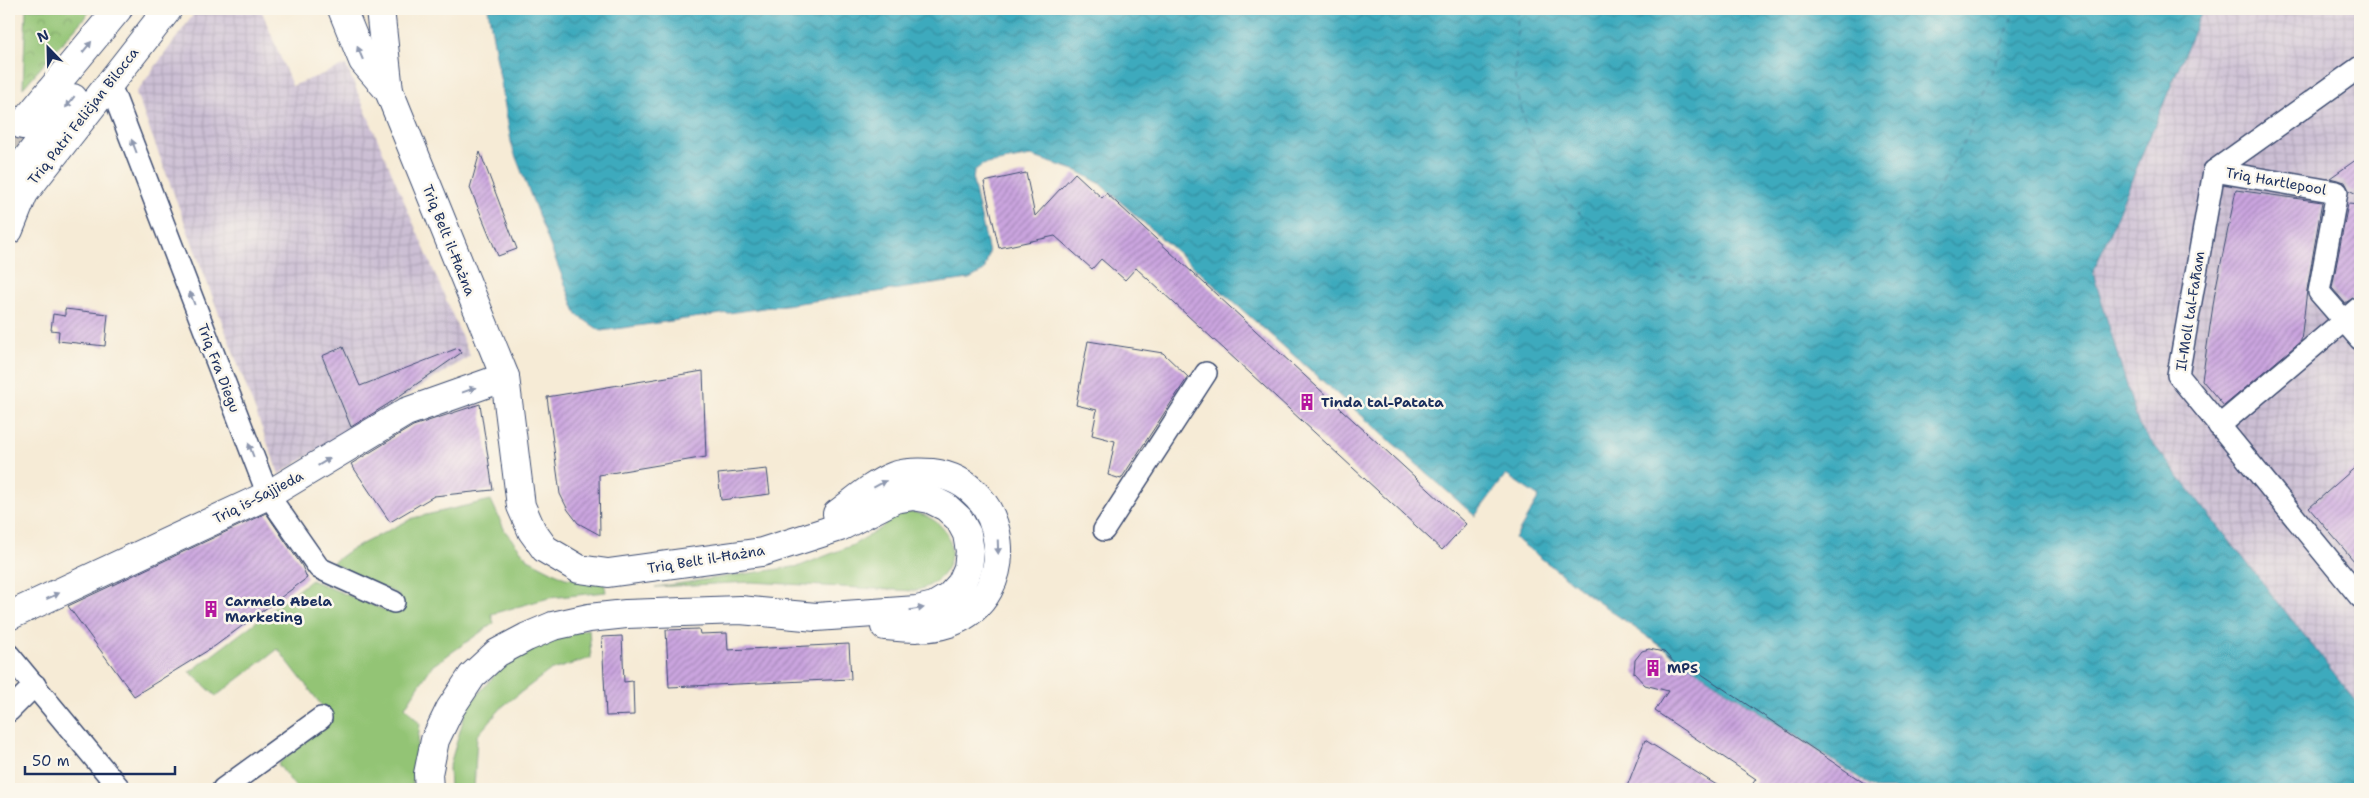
<svg xmlns="http://www.w3.org/2000/svg" width="2369" height="798" viewBox="0 0 2369 798" font-family="'Shantell Sans',sans-serif">
<style>
.industrial{fill:url(#industrial-grid)}
.green{fill:#93c474;stroke:#577a69}
.park{fill:url(#park-crowns);stroke:#577a69}
.water{fill:url(#water-waves);stroke:#2c6c8e}
.lines{fill:none;stroke-linecap:round;stroke-linejoin:round}
.ferry{stroke:#275a7f;stroke-width:1;stroke-dasharray:6 5;stroke-linecap:butt}
.building{fill:url(#building-hatch)}
.secondary-tunnel{stroke:#cac5be;stroke-width:28;stroke-dasharray:28 14;stroke-linecap:butt}
.street-casing{stroke:#3c4b70;stroke-width:24}
.secondary-casing{stroke:#3c4b70;stroke-width:30}
.street{stroke:#fff;stroke-width:21}
.secondary{stroke:#fff;stroke-width:28}
.oneway{fill:#8d97ae}
.labels{text-anchor:middle;stroke-width:5;stroke-linejoin:round;paint-order:stroke}
.street-label{font-size:14px;fill:#1b2f5e;stroke:#fbf7ec}
.poi-label{font-size:14px;font-weight:bold;fill:#1b2f5e;stroke:#fbf7ec;text-anchor:start}
</style>
<defs>
<pattern id="industrial-grid" width="8" height="8" patternUnits="userSpaceOnUse" patternTransform="scale(1.25)"><rect width="8" height="8" fill="#ccbfd4"/><path d="M0 4h8M4 0v8" fill="none" stroke="#afa4b8"/></pattern>
<pattern id="park-crowns" width="20" height="18" patternUnits="userSpaceOnUse" patternTransform="scale(1.25)"><rect width="20" height="18" fill="#93c474"/><path d="M2 6a3 3 0 1 1 6 0M12 15a3 3 0 1 1 6 0" fill="none" stroke="#77a062"/></pattern>
<pattern id="water-waves" width="16" height="10" patternUnits="userSpaceOnUse" patternTransform="scale(1.25)"><rect width="16" height="10" fill="#3daabd"/><path d="M0 5q4-4 8 0t8 0" fill="none" stroke="#328b9d"/></pattern>
<pattern id="building-hatch" width="6" height="6" patternUnits="userSpaceOnUse" patternTransform="scale(1.25)"><rect width="6" height="6" fill="#cba5df"/><path d="M-1 1l2-2M0 6l6-6M5 7l2-2" fill="none" stroke="#a487b8"/></pattern>
</defs>
<rect width="100%" height="100%" fill="#fbf7ec"/>
<filter id="ink" filterUnits="userSpaceOnUse"><feTurbulence type="fractalNoise" baseFrequency=".02" numOctaves="2"/><feDisplacementMap in="SourceGraphic" scale="10" xChannelSelector="R" yChannelSelector="G"/><feConvolveMatrix kernelMatrix="1 2 1 2 8 2 1 2 1" color-interpolation-filters="sRGB"/></filter>
<filter id="wash" filterUnits="userSpaceOnUse"><feTurbulence type="fractalNoise" baseFrequency=".0096" numOctaves="4" result="noise"/><feDisplacementMap in="SourceGraphic" scale="20" xChannelSelector="R" yChannelSelector="G"/><feGaussianBlur stdDeviation="1.12" result="paint"/><feColorMatrix in="noise" values="0 0 0 0 0 0 0 0 0 0 0 0 0 0 0 0 0 1.4 0 .05"/><feComposite in="paint" operator="in"/></filter>
<g filter="url(#wash)">
<rect width="100%" height="100%" fill="#f6ebd6"/>
<g class="industrial">
<polygon points="200,9 261,9 292,86 346,65 470,356 279,474 136,93 196,11"/>
<polygon points="2203,9 2360,9 2360,706 2139,426 2093,273"/>
</g>
<g class="green">
<polygon points="12,117 33,133 9,161 9,137"/>
<polygon points="491,500 505,531 528,559 565,578 604,582 606,592 549,598 491,614 494,623 432,666 405,707 420,724 412,789 297,789 278,764 332,719 278,649 216,696 190,672 311,580 389,612 399,595 332,563 350,550 413,518"/>
<path d="M912 512C964 521 964 580 914 591L751 582 655 587 800 566 853 545 880 529 889 520 901 514Z"/>
<polygon points="589,629 591,658 549,671 503,706 477,736 474,789 450,789 449,768 467,707 505,663 552,636"/>
</g>
<polygon class="park" points="26,9 92,9 23,88"/>
<polygon class="water" points="488,9 2203,9 2093,273 2139,426 2360,706 2360,789 1876,789 1685,663 1591,597 1515,538 1539,497 1506,475 1475,516 1099,183 1077,171 1031,156 982,165 974,171 973,181 989,253 984,271 969,279 601,331 577,315 512,147"/>
<g class="lines">
<polyline class="ferry" points="1518,9 1515,81 1526,128 1562,196 1601,235 1663,271 1733,286 1780,285 1827,273 1878,247 1933,198 1968,135 2015,9"/>
</g>
<g id="blocks">
<g class="building">
<polygon points="480,152 517,249 498,256 470,188"/>
<polygon points="2360,157 2360,196 2349,190 2345,182 2330,178"/>
<polygon points="1026,173 1035,216 1075,173 1102,198 1106,193 1466,524 1442,550 1136,268 1125,280 1101,259 1092,269 1055,236 999,248 984,182"/>
<polygon points="2236,190 2322,202 2307,290 2301,341 2224,406 2202,380 2215,292"/>
<polygon points="2348,204 2360,205 2360,294 2345,303 2332,288"/>
<polygon points="65,309 108,314 105,346 58,341 59,331 51,330 53,314 65,316"/>
<polygon points="1088,341 1163,353 1188,377 1121,479 1108,475 1115,441 1092,435 1097,410 1076,405"/>
<polygon points="343,347 360,386 458,348 461,353 388,404 351,427 322,356"/>
<polygon points="703,371 706,457 599,475 600,535 578,523 568,510 560,494 547,397"/>
<polygon points="480,404 493,490 434,496 390,522 351,464 413,426"/>
<polygon points="2360,463 2360,568 2309,508"/>
<polygon points="767,469 770,494 721,500 718,474"/>
<polygon points="266,513 302,566 307,578 215,646 134,696 68,606"/>
<polygon points="699,629 700,634 727,633 728,650 849,644 851,679 669,687 666,630"/>
<polygon points="622,636 624,682 633,681 634,715 606,716 602,637"/>
<polygon points="1649,649 1664,652 1681,670 1685,663 1873,789 1749,789 1756,779 1655,711 1668,691 1645,685 1634,673 1635,660 1642,651"/>
<polygon points="1645,740 1723,789 1626,789"/>
</g>
</g>
</g>
<g filter="url(#ink)">
<use href="#blocks" fill-opacity="0" stroke="#3c4b70" stroke-width="1"/>
<g class="lines">
<polyline class="secondary-tunnel" points="9,143 22,125"/>
<g class="street-casing">
<g id="street">
<polyline points="2360,67 2214,171 2178,375 2360,597"/>
<polyline points="109,82 268,495 319,568 394,602"/>
<polyline points="2214,171 2337,192 2319,292 2360,339"/>
<polyline points="2219,426 2360,307"/>
<polyline points="1104,530 1206,373"/>
<polyline points="9,655 120,789"/>
<polyline points="9,711 35,685"/>
<polyline points="223,789 321,718"/>
</g>
</g>
<g class="secondary-casing">
<g id="secondary">
<polyline points="342,9 363,61 389,91"/>
<polyline points="380,9 389,91 505,377 521,506 532,531 545,549 579,569 608,573 762,552 840,527 895,499 913,496 930,499 946,507 959,519 967,534 970,551 968,568 961,584 949,597 934,606 917,610 816,617 740,610 626,614 589,618 553,626 527,637 497,653 472,676 450,709 435,740 428,774 429,789"/>
<polyline points="22,125 118,9"/>
<polyline points="9,182 73,98"/>
<polyline points="9,230 24,193 168,9"/>
<path d="M837 514C855 501 873 484 894 476 906 472 919 472 932 473 1010 482 1023 597 949 623 928 630 907 628 885 626"/>
<polyline points="9,616 268,495 406,412 505,377"/>
</g>
</g>
<use href="#street" class="street"/>
<use href="#secondary" class="secondary"/>
</g>
<defs><path id="oneway-solid" d="M-6-.8H1V-3.2L6.5 0L1 3.2V.8H-6Z" transform="scale(1.25)"/></defs>
<g class="oneway">
<use href="#oneway-solid" transform="translate(87 47) rotate(-50)"/>
<use href="#oneway-solid" transform="translate(360 53) rotate(-113)"/>
<use href="#oneway-solid" transform="translate(70 102) rotate(128)"/>
<use href="#oneway-solid" transform="translate(134 146) rotate(-111)"/>
<use href="#oneway-solid" transform="translate(192 298) rotate(-111)"/>
<use href="#oneway-solid" transform="translate(469 390) rotate(-20)"/>
<use href="#oneway-solid" transform="translate(251 450) rotate(-111)"/>
<use href="#oneway-solid" transform="translate(324 462) rotate(-31)"/>
<use href="#oneway-solid" transform="translate(880 484) rotate(-28)"/>
<use href="#oneway-solid" transform="translate(998 547) rotate(88)"/>
<use href="#oneway-solid" transform="translate(53 596) rotate(-25)"/>
<use href="#oneway-solid" transform="translate(917 609) rotate(-9)"/>
</g>
</g>
<defs>
<g id="building-bare" transform="scale(1.35)"><path d="M-4-6H4V6H1V3H-1V6H-4ZM-2.5-4.3h1.7v1.8h-1.7ZM.8-4.3h1.7v1.8H.8ZM-2.5-1h1.7V.8h-1.7ZM.8-1h1.7V.8H.8Z" fill="#b5179e" stroke="#fbf7ec" stroke-width="2.5" paint-order="stroke"/></g>
</defs>
<g fill-rule="evenodd">
<use href="#building-bare" x="1307" y="402"/>
<use href="#building-bare" x="211" y="609"/>
<use href="#building-bare" x="1653" y="668"/>
</g>
<g class="labels">
<g class="street-label">
<text transform="translate(83 116) rotate(-52)" y="5">Triq Patri Feliċjan Bilocca</text>
<text transform="translate(2276 181) rotate(10)" y="5">Triq Hartlepool</text>
<text transform="translate(449 240) rotate(68)" y="5">Triq Belt il-Ħażna</text>
<text transform="translate(2190 311) rotate(-81)" y="5">Il-Moll tal-Faħam</text>
<text transform="translate(219 368) rotate(69)" y="5">Triq Fra Diegu</text>
<text transform="translate(258 497) rotate(-27)" y="5">Triq is-Sajjieda</text>
<text transform="translate(706 559) rotate(-9)" y="5">Triq Belt il-Ħażna</text>
</g>
<g class="poi-label">
<text x="1321" y="407">Tinda tal-Patata</text>
<text x="225" y="606">Carmelo Abela<tspan x="225" dy="16">Marketing</tspan></text>
<text x="1667" y="673">MPS</text>
</g>
</g>
<rect width="2369" height="798" fill="none" stroke="#fbf7ec" stroke-width="30"/>
<g transform="translate(48 48) rotate(337)" stroke="#fbf7ec" stroke-width="4" paint-order="stroke">
<path d="M0-4L9 19L0 12L-9 19Z" fill="#1b2f5e"/>
<text y="-8" font-size="14" font-weight="bold" text-anchor="middle" fill="#1b2f5e">N</text>
</g>
<path d="M25 766v8h150v-8" fill="none" stroke="#1b2f5e" stroke-width="2.5"/>
<text x="32" y="766" font-size="15" fill="#1b2f5e" stroke="#fbf7ec" stroke-width="4" paint-order="stroke">50 m</text>
</svg>
